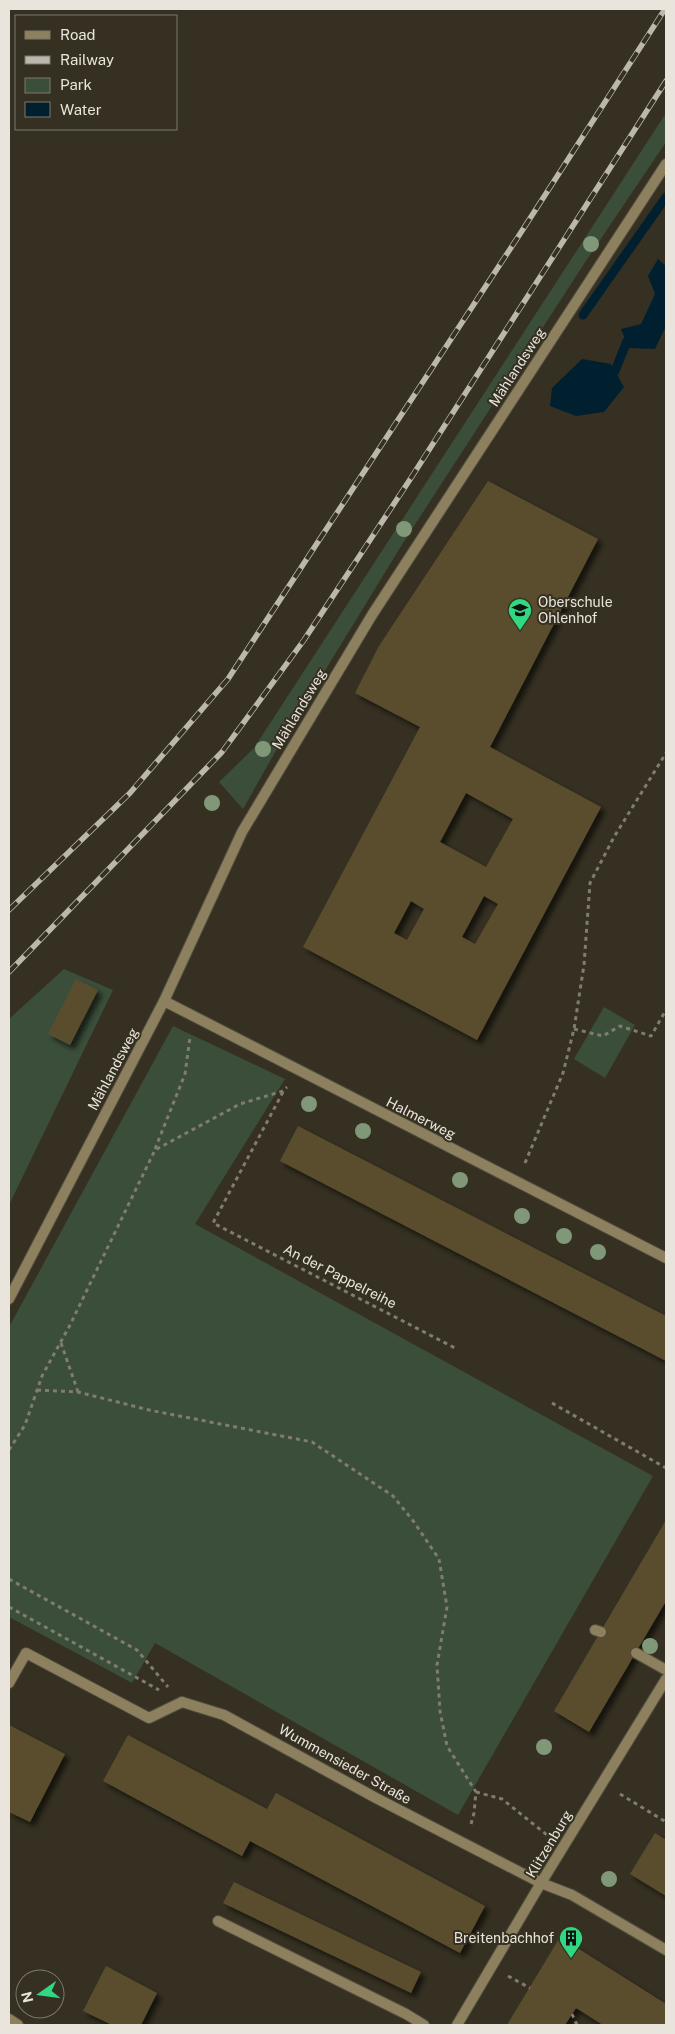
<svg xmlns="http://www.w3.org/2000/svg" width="675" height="2034" viewBox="0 0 675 2034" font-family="'Public Sans',sans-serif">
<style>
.green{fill:#3a4e3a}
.water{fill:#002030}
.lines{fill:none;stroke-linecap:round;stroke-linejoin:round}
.stream{stroke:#002030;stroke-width:9}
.building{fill:#5a4e2e;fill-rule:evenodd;filter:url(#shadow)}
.service-casing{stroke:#524d3f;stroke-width:12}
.minor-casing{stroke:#524d3f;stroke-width:12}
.path{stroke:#817c70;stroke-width:3;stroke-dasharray:4 4;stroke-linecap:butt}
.service{stroke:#8d805f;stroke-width:10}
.minor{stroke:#8d805f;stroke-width:10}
.rail-casing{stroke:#bcb7ad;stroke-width:5.5}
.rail{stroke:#353021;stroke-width:4;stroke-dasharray:11;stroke-linecap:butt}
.tree{fill:#809878}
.labels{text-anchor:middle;stroke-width:4;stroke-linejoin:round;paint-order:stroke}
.street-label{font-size:14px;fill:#e9e5dc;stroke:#353021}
.poi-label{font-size:14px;fill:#e9e5dc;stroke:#353021;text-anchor:start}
</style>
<defs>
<filter id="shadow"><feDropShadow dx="4.5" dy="4.5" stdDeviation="2.5" flood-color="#0009"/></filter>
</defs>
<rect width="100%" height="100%" fill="#353021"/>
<g class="green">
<polygon points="666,113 666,142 584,264 403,543 274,754 243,809 219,782 254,748"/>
<polygon points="64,969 113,990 9,1205 9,1019"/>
<polygon points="604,1007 635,1025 605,1078 574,1059"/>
<polygon points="173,1026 285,1079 195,1224 653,1476 458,1815 155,1643 132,1683 9,1617 9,1327"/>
</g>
<g class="water">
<polygon points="658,259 666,266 666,326 655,349 629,348 621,329 641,324 655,294 648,276"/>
<polygon points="582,359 611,364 624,387 604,412 576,416 550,406 552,388"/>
</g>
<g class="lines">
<g class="stream">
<polyline points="583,315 666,197"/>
<polyline points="615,371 627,341"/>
</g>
</g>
<g class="building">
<path d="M488 481 598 539 490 747 601 807 477 1040 303 947 420 727 355 693 379 646ZM466 793 513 819 486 867 440 842ZM484 896 498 904 475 944 462 937ZM411 901 424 909 407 940 394 933Z"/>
<polygon points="76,979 98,990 70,1045 48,1034"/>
<polygon points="298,1126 666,1316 666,1361 280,1161"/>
<polygon points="666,1520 666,1601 589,1732 554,1711"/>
<polygon points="9,1725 65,1754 30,1822 9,1812"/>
<polygon points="128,1735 267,1809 276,1793 485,1906 460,1953 250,1841 242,1856 103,1781"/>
<polygon points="655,1833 666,1840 666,1896 630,1874"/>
<polygon points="234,1882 421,1972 411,1993 223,1903"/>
<polygon points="560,1937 666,2004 666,2025 603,2025 576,2008 565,2025 507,2025"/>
<polygon points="106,1966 157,1993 141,2025 112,2025 83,2011"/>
</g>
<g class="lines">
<g class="service-casing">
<g id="service">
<polyline points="595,1630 601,1632"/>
<polyline points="636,1653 666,1670"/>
<polyline points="9,1683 26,1653 149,1718 182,1702"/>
<polyline points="218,1921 406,2014 424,2025"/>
<polyline points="9,2019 18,2025"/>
</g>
</g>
<g class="minor-casing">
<g id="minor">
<polyline points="164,1001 666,1258"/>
<polyline points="9,1299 164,1001 242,832 372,615 666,164"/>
<polyline points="182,1702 224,1715 376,1798 541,1883 572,1895 666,1950"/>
<polyline points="457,2025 541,1883 666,1679"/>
</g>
</g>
<g class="path">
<polyline points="574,1029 603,1036 620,1026 651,1036 666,1010"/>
<polyline points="283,1092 213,1223 457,1349"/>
<polyline points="155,1149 185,1074 190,1037"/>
<polyline points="525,1163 563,1073 574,1029 584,965 590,883 614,837 666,753"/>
<polyline points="61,1343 78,1392"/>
<polyline points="37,1390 78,1392 149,1410 312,1442 393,1496 414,1522 439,1559 447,1607 437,1665 440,1711 447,1746 476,1792 474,1813 471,1824"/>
<polyline points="552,1403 666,1468"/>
<polyline points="9,1450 25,1425 42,1376 69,1327 155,1150 240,1104 283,1091 287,1087"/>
<polyline points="9,1579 137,1650 168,1687"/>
<polyline points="9,1607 159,1690"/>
<polyline points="476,1792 502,1799 547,1835"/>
<polyline points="620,1794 666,1822"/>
<polyline points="508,1976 530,1988"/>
<polyline points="572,2014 577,2025"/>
</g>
<use href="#service" class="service"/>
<use href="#minor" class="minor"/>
<g class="rail-casing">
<g id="rail">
<polyline points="9,910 130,793 228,679 518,237 665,9"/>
<polyline points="9,972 222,752 304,640 409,481 666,81"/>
</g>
</g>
<use href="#rail" class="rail"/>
</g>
<g class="tree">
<circle cx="591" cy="244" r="8"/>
<circle cx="404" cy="529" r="8"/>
<circle cx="263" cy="749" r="8"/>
<circle cx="212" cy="803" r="8"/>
<circle cx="309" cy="1104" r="8"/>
<circle cx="363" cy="1131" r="8"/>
<circle cx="460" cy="1180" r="8"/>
<circle cx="522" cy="1216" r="8"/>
<circle cx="564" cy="1236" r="8"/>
<circle cx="598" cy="1252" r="8"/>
<circle cx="650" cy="1646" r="8"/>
<circle cx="544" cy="1747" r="8"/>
<circle cx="609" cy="1879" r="8"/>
</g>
<defs>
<g id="school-pin" transform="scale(1.25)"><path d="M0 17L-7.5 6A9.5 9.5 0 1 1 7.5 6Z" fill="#30d882" stroke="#353021"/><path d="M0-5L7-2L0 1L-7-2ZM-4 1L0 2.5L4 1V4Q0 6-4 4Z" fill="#111"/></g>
<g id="building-pin" transform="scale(1.25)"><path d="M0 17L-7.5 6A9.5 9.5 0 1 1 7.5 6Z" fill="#30d882" stroke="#353021"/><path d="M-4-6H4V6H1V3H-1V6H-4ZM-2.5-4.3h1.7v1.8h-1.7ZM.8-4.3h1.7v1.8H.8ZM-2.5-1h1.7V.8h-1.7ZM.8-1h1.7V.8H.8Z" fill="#111"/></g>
</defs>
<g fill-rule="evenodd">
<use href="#school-pin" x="520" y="610"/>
<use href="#building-pin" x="571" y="1938"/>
</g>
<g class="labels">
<g class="street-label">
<text transform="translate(517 367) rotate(-57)" y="5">Mählandsweg</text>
<text transform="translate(299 709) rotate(-59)" y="5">Mählandsweg</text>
<text transform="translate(113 1069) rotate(-62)" y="5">Mählandsweg</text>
<text transform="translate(421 1118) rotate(27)" y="5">Halmerweg</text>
<text transform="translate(340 1276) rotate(27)" y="5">An der Pappelreihe</text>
<text transform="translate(345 1764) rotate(29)" y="5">Wummensieder Straße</text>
<text transform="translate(549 1844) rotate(-59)" y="5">Klitzenburg</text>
</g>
<g class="poi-label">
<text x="538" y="607">Oberschule<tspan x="538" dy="16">Ohlenhof</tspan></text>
<text x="554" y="1943" text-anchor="end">Breitenbachhof</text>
</g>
</g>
<rect width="675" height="2034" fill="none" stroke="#e9e5dc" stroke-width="20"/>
<rect x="15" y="15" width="162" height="115" fill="#353021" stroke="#7d786c"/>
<rect x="25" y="31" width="25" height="8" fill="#8d805f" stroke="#7d786c"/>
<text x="60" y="40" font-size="15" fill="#e9e5dc">Road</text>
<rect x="25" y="56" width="25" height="8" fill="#bcb7ad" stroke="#7d786c"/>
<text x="60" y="65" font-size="15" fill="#e9e5dc">Railway</text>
<rect x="25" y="78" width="25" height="15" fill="#3a4e3a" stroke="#7d786c"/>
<text x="60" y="90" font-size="15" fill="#e9e5dc">Park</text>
<rect x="25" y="102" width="25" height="15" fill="#002030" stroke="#7d786c"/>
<text x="60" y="115" font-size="15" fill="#e9e5dc">Water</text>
<g transform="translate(40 1994) rotate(256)"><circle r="24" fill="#353021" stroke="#7d786c"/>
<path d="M0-4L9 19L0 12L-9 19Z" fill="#30d882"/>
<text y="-8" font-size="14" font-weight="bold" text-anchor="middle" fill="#e9e5dc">N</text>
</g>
</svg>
